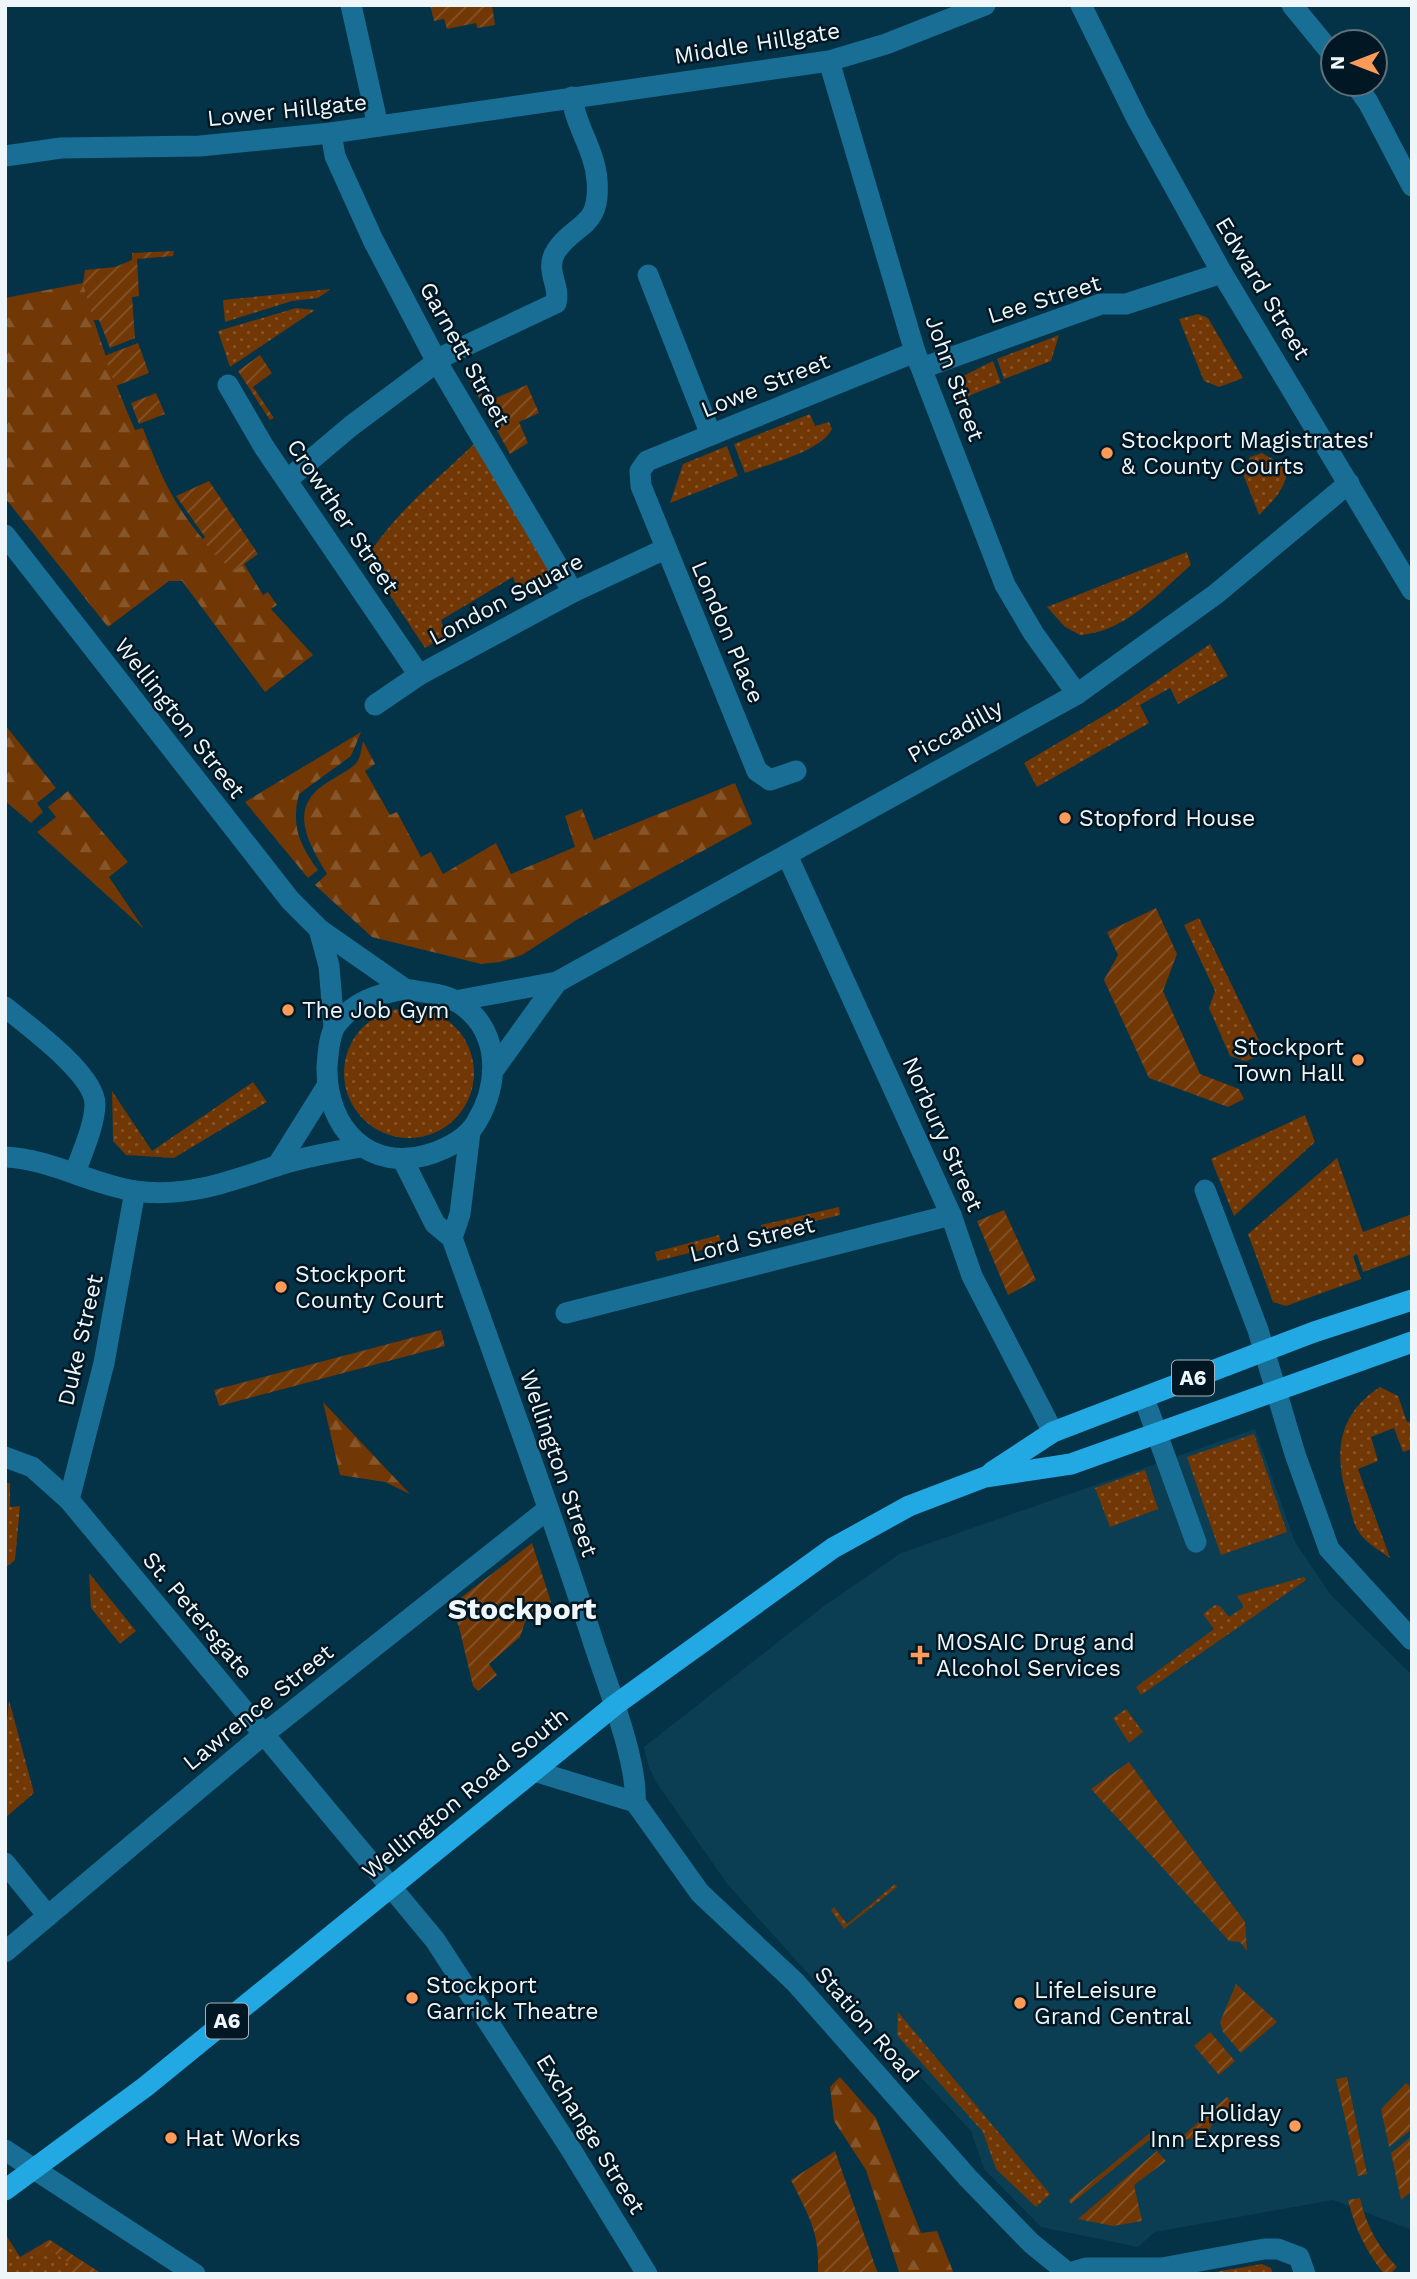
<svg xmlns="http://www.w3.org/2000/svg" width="1417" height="2279" viewBox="0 0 1417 2279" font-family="'Work Sans',sans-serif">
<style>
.built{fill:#0b3e53}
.grass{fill:url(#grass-dots)}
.forest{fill:url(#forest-firs)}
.garden{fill:url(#garden-furrows)}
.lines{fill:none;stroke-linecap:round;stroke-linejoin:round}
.street{stroke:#186e94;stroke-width:21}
.secondary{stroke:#186e94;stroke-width:21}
.highway{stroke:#22a8e2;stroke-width:21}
.poi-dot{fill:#fe9b58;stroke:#011824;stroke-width:2.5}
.labels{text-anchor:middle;stroke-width:5;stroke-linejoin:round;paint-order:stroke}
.shield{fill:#011824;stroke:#a7b3ba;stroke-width:2}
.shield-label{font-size:21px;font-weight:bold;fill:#eef6fa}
.street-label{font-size:23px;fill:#eef6fa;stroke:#011824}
.poi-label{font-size:23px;fill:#eef6fa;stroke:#011824;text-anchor:start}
.district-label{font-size:30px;font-weight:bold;fill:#eef6fa;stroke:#011824}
</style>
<defs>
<pattern id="grass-dots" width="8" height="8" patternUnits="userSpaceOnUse" patternTransform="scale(1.75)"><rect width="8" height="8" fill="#713704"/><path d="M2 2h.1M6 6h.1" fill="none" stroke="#86552a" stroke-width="1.8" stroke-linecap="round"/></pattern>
<pattern id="forest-firs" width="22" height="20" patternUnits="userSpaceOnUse" patternTransform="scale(1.75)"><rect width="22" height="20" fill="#713704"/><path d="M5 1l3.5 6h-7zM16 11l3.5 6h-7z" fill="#86552a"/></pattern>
<pattern id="garden-furrows" width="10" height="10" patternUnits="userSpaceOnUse" patternTransform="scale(1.75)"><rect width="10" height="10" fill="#713704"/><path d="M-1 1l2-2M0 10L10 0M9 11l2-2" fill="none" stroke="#86552a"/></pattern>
</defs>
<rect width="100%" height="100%" fill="#043246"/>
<polygon class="built" points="1255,1429 1295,1542 1331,1595 1412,1675 1412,2230 1333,2200 1155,2232 1138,2247 1041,2227 984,2169 971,2131 871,2024 841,2010 728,1885 656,1782 648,1765 644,1747 824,1606 901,1553"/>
<g class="grass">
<polygon points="331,289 318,298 292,301 225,322 223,300"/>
<polygon points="296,308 315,310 230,367 218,331"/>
<polygon points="1198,314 1208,318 1243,378 1219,387 1204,381 1179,319"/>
<polygon points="1059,335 1051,361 1004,379 997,359"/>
<polygon points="993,361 1001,383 968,396 970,402 959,406 952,388 953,381"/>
<path d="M810 414 815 426 829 422 832 429C822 451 768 464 745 473L734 444Z"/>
<path d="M475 443 553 577 519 594 513 577 441 620 446 636 425 648 366 559C395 512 437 480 475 443Z"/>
<polygon points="727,446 738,476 670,503 683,464"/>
<path d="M1262 453 1288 468C1285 490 1274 500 1259 515L1243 474 1250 457Z"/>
<path d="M1187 552 1191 565C1158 594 1125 632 1080 635L1065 627 1047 607Z"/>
<polygon points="1210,644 1228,676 1178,704 1170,688 1140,705 1149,723 1037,787 1024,763 1120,706"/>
<polygon points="1199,918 1265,1053 1246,1061 1230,1056 1209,1008 1215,991 1184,925"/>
<circle cx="409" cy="1073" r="65"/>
<polygon points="253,1082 267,1102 174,1158 126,1155 113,1141 112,1091 152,1151"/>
<polygon points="1305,1115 1315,1142 1234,1216 1211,1159"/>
<polygon points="1337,1158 1363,1232 1412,1214 1412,1254 1363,1272 1357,1254 1353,1256 1361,1279 1286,1306 1273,1302 1248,1234"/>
<polygon points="839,1207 840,1215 763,1234 761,1225"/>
<polygon points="719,1235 722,1245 657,1261 655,1252"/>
<path d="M1380 1387 1398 1396 1407 1422 1412 1421V1449L1403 1452 1394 1428 1371 1437 1378 1461 1358 1469 1390 1558C1379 1550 1364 1542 1357 1529 1353 1522 1351 1511 1349 1503 1334 1457 1335 1416 1380 1387Z"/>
<polygon points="1254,1434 1287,1532 1221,1555 1187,1457"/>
<polygon points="1145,1470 1158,1509 1110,1527 1095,1488"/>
<polygon points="5,1483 10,1483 10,1507 20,1506 15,1560 5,1568"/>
<polygon points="89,1573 136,1631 120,1644 91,1608"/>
<polygon points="1304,1577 1306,1580 1141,1695 1136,1687 1214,1629 1203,1614 1215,1605 1220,1606 1229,1617 1244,1607 1237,1596"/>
<polygon points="9,1700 34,1793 5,1818 5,1741"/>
<polygon points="1126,1709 1143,1732 1129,1743 1113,1718"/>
<polygon points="895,1884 897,1887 844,1929 831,1910 834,1907 847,1924"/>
<polygon points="898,2012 1050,2194 1036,2207 996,2169 983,2132 897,2035"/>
<polygon points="6,2235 20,2257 49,2240 102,2274 5,2274"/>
<polygon points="1262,2264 1271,2268 1273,2274 1203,2274"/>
</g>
<g class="forest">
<path d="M83 283C97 334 114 382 135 430L143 428C166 492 184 523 233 571L244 564 263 595 268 592 277 605 271 609 313 655 265 692 182 581H169L108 627 5 498V298Z"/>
<polygon points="5,725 56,788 37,803 43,812 31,823 5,801"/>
<path d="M361 732 351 756 299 794C291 826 299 844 318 870L308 878 245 802Z"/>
<path d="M363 741 375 764 365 771 390 815 397 812 421 857 431 852 443 874 496 843 511 874 575 847 565 816 582 809 594 840 735 783 752 824 578 919 522 955 500 962 481 964 372 937 315 885 327 874C309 844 287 809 325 784 334 777 350 771 357 762 360 758 362 747 363 741Z"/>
<polygon points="68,791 128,862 109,877 144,929 37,832 56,817 48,807"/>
<polygon points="323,1402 410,1494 385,1482 340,1475"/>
<polygon points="840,2077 876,2118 921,2233 937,2231 954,2274 899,2272 866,2170 834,2121 830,2087"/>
</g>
<g class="garden">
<polygon points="430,5 492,5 495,25 477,28 476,23 447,29 444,19 434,21"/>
<polygon points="174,251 173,256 137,259 139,296 132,297 135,338 110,348 99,320 93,320 83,283 85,270 115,267 132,260 132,253"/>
<polygon points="138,343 149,373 116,386 104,356"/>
<polygon points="260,355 272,373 253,387 274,418 270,420 238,371"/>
<polygon points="470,369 486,402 527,385 539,413 519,422 528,443 510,454 465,372"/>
<polygon points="156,393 165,414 139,424 131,403"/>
<polygon points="209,481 258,554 233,572 202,540 205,537 176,496"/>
<polygon points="1156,908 1177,954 1163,991 1200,1074 1239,1089 1244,1099 1228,1107 1149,1078 1104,980 1118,955 1107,932"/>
<polygon points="1004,1210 1036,1280 1008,1295 977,1221"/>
<polygon points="441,1330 445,1346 219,1406 214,1390"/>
<polygon points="532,1543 551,1602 525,1622 520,1637 489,1664 497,1675 478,1691 473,1686 459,1627 450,1606"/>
<polygon points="1129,1762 1245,1922 1247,1951 1240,1942 1229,1941 1091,1789"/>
<polygon points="1236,1984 1277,2022 1241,2053 1223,2032 1220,2022"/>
<polygon points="1210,2032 1235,2061 1219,2075 1194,2046"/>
<polygon points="1347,2077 1367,2174 1358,2176 1336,2079"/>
<polygon points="1406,2083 1412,2087 1412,2129 1389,2147 1381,2109"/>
<polygon points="1227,2097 1233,2104 1213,2122 1207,2136 1177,2141"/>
<polygon points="1151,2132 1154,2136 1071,2204 1069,2200"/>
<polygon points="1412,2136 1412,2191 1401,2200 1391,2153"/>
<path d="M835 2151 878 2274H818C820 2232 809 2217 791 2180Z"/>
<polygon points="1157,2151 1166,2161 1134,2185 1142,2221 1113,2226 1078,2219"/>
<path d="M1360 2198C1366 2225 1378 2247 1397 2267L1390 2274H1384C1366 2251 1355 2229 1348 2200Z"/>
<polygon points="49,2240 50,2240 102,2274 62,2274 69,2263 44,2246 37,2255 30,2253"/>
</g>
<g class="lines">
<g class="street">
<polyline points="351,5 378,126"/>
<polyline points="1292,5 1333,55"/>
<polyline points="829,61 915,352 1005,585 1034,634 1077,694"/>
<polyline points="1355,84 1368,102 1412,186"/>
<polyline points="331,133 335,156 373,240 437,362 573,592"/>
<polyline points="5,156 61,148 200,146 331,133 829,61 886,44 985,5"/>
<polyline points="648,275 711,435"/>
<polyline points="922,368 1101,304 1126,304 1222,273"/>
<polyline points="228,385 264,447 419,675"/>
<path d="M287 480 351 426 446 355 556 303C561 286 544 270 556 251 575 222 601 229 597 180 595 150 575 126 572 97"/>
<polyline points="5,535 290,900 319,929 405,989"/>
<polyline points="375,705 419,675 573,592 665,549"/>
<polyline points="796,771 770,780 757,771 641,486 640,471 647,461 915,352"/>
<polyline points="787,855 951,1215 972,1276 1053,1432"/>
<polyline points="319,929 329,966 334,1027"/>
<path d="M405 989C421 992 441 993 456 1001 502 1029 500 1084 476 1123 466 1139 450 1147 433 1153 369 1175 326 1128 327 1067 328 1054 329 1035 336 1025 353 1002 377 994 405 989Z"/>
<polyline points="455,1001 557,982 1077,694 1216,594 1349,483"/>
<path d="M5 1007C28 1026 96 1075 95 1105 94 1128 82 1152 75 1173"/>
<polyline points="495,1068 557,982"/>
<path d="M5 1157C51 1159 90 1184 135 1191 185 1198 229 1182 276 1166 303 1157 332 1152 360 1147"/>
<path d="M403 1160 435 1224 452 1238C500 1373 550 1507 594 1644 607 1684 638 1762 635 1802L700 1893 795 1982 968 2178 1031 2243 1069 2274"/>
<polyline points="277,1166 327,1086"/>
<polyline points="1205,1190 1258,1330 1295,1454 1329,1549 1412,1640"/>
<polyline points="452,1238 460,1214 470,1132"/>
<polyline points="566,1313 951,1215"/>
<polyline points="1144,1398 1196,1542"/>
<polyline points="5,1457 32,1467 69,1500 435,1940 570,2148 647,2274"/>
<polyline points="69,1500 104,1363 135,1191"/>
<polyline points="534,1771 635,1802"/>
<polyline points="5,1863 48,1916"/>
<polyline points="5,1952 264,1734 548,1509"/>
<polyline points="5,2150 195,2274"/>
<polyline points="1069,2273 1086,2268 1162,2268 1264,2249 1278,2249 1299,2257 1305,2274"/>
</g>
<polyline class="secondary" points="1081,5 1137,119 1222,273 1412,590"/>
<g class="highway">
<polyline points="992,1472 1053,1432 1314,1332 1412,1300"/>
<polyline points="5,2190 145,2087 615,1705 833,1548 909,1506 985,1477 1071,1464 1412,1342"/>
</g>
</g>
<g class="poi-dot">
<circle cx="1107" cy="453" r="7"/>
<circle cx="1065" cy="818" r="7"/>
<circle cx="288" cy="1010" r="7"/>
<circle cx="1358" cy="1060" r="7"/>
<circle cx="281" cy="1287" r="7"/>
<path d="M916.5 1644.5h7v7h7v7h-7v7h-7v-7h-7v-7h7z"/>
<circle cx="412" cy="1998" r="7"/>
<circle cx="1020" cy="2003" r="7"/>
<circle cx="1295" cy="2126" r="7"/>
<circle cx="171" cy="2138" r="7"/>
</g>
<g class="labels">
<g class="shield">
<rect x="1172" y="1360.5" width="42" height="35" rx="5"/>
<rect x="206" y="2003.5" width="42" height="35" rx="5"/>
</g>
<g class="shield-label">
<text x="1193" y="1385">A6</text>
<text x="227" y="2028">A6</text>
</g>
<g class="street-label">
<text transform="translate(757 43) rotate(-9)" y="8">Middle Hillgate</text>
<text transform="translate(287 110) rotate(-6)" y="8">Lower Hillgate</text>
<text transform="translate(1263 288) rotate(59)" y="8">Edward Street</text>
<text transform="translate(1044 299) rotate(-17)" y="8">Lee Street</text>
<text transform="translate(465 354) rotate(61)" y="8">Garnett Street</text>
<text transform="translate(955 378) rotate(70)" y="8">John Street</text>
<text transform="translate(765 385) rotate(-22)" y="8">Lowe Street</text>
<text transform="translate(343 516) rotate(56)" y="8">Crowther Street</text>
<text transform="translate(506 599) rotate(-28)" y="8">London Square</text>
<text transform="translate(728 632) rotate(67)" y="8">London Place</text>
<text transform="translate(180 718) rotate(52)" y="8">Wellington Street</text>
<text transform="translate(955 731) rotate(-29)" y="8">Piccadilly</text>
<text transform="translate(943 1134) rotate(66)" y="8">Norbury Street</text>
<text transform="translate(752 1239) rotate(-14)" y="8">Lord Street</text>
<text transform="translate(80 1340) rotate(-77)" y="8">Duke Street</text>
<text transform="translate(559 1463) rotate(71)" y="8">Wellington Street</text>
<text transform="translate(198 1615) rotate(50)" y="8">St. Petersgate</text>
<text transform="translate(258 1707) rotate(-39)" y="8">Lawrence Street</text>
<text transform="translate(465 1793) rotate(-39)" y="8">Wellington Road South</text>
<text transform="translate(867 2024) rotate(49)" y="8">Station Road</text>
<text transform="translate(591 2134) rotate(58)" y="8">Exchange Street</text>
</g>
<g class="poi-label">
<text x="1121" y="448">Stockport Magistrates'<tspan x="1121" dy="26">&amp; County Courts</tspan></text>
<text x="1079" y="826">Stopford House</text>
<text x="302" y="1018">The Job Gym</text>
<text x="1344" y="1055" text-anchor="end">Stockport<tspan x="1344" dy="26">Town Hall</tspan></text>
<text x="295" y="1282">Stockport<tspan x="295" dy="26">County Court</tspan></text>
<text x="936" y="1650">MOSAIC Drug and<tspan x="936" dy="26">Alcohol Services</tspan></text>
<text x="426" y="1993">Stockport<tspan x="426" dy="26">Garrick Theatre</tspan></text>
<text x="1034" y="1998">LifeLeisure<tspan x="1034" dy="26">Grand Central</tspan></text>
<text x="1281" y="2121" text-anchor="end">Holiday<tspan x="1281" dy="26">Inn Express</tspan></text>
<text x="185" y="2146">Hat Works</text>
</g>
<g class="district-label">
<text x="522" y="1619">Stockport</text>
</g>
</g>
<rect width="1417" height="2279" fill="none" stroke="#eef6fa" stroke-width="14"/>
<g transform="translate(1354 63) rotate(270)"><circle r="33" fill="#011824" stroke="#60717a" stroke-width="2"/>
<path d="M0-5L12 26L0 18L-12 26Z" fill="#fe9b58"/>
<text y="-10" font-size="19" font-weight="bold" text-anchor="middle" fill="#eef6fa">N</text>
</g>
</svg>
